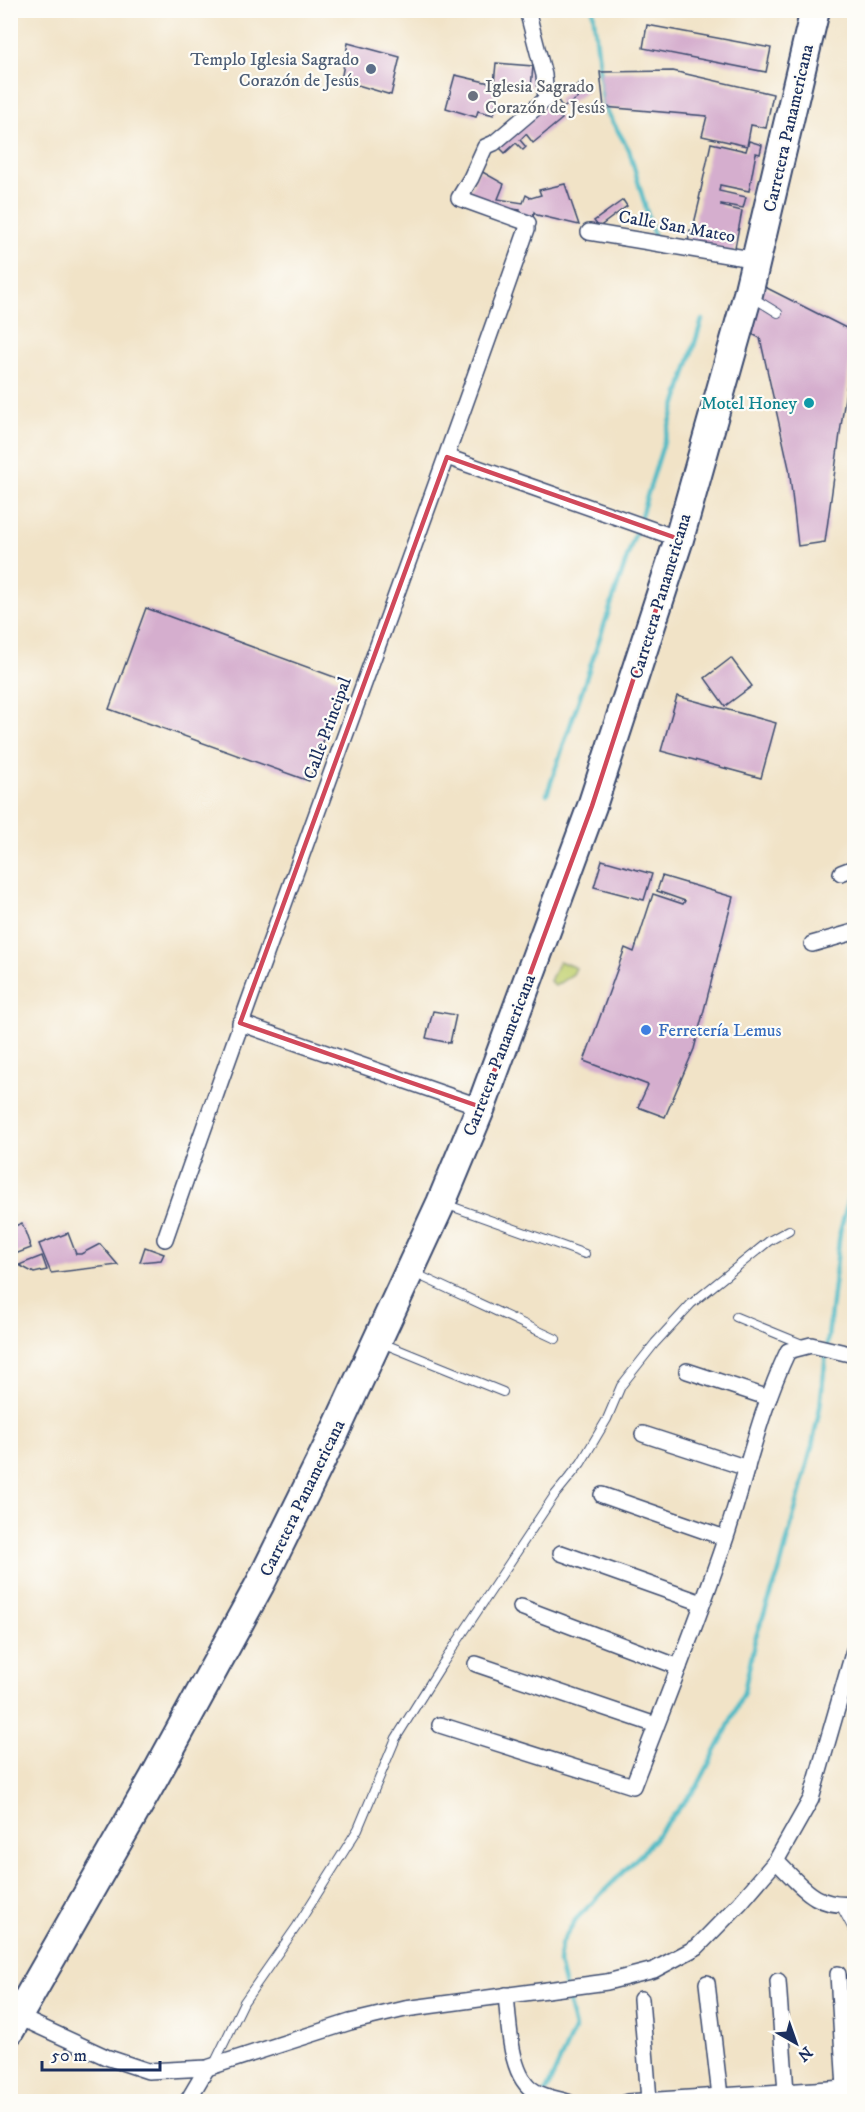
<svg xmlns="http://www.w3.org/2000/svg" width="865" height="2112" viewBox="0 0 865 2112" font-family="'IM FELL DW Pica',serif">
<style>
.green{fill:#c2d172;stroke:#6e8068;stroke-width:1.5}
.lines{fill:none;stroke-linecap:round;stroke-linejoin:round}
.stream{stroke:#4bb9c4;stroke-width:4.5}
.building{fill:#d5aece}
.lane-casing{stroke:#3b4a6e;stroke-width:10}
.street-casing{stroke:#3b4a6e;stroke-width:18}
.highway-casing{stroke:#3b4a6e;stroke-width:32}
.lane{stroke:#fff;stroke-width:8}
.street{stroke:#fff;stroke-width:15}
.highway{stroke:#fff;stroke-width:28}
.marked{fill:none;stroke:#d1495b;stroke-width:4.5;stroke-linejoin:round}
.service-dot{fill:#5c6f8a;stroke:#fdfcf7;stroke-width:2}
.worship-dot{fill:#6b7280;stroke:#fdfcf7;stroke-width:2}
.culture-dot{fill:#0f9aa8;stroke:#fdfcf7;stroke-width:2}
.shop-dot{fill:#3f7fe0;stroke:#fdfcf7;stroke-width:2}
.labels{text-anchor:middle;stroke-width:4.5;stroke-linejoin:round;paint-order:stroke}
.service-label{font-size:18px;fill:#4e5e75;stroke:#fdfcf7;text-anchor:end}
.worship-label{font-size:18px;fill:#5b616d;stroke:#fdfcf7;text-anchor:start}
.street-label{font-size:18px;fill:#1b2f5e;stroke:#fdfcf7}
.culture-label{font-size:18px;fill:#0d838f;stroke:#fdfcf7;text-anchor:end}
.shop-label{font-size:18px;fill:#366cbe;stroke:#fdfcf7;text-anchor:start}
</style>
<rect width="100%" height="100%" fill="#fdfcf7"/>
<filter id="ink" filterUnits="userSpaceOnUse"><feTurbulence type="fractalNoise" baseFrequency=".0167" numOctaves="2"/><feDisplacementMap in="SourceGraphic" scale="12" xChannelSelector="R" yChannelSelector="G"/><feConvolveMatrix kernelMatrix="1 2 1 2 8 2 1 2 1" color-interpolation-filters="sRGB"/></filter>
<filter id="wash" filterUnits="userSpaceOnUse"><feTurbulence type="fractalNoise" baseFrequency=".008" numOctaves="4" result="noise"/><feDisplacementMap in="SourceGraphic" scale="24" xChannelSelector="R" yChannelSelector="G"/><feGaussianBlur stdDeviation="1.35" result="paint"/><feColorMatrix in="noise" values="0 0 0 0 0 0 0 0 0 0 0 0 0 0 0 0 0 1.4 0 .05"/><feComposite in="paint" operator="in"/></filter>
<g filter="url(#wash)">
<rect width="100%" height="100%" fill="#f1e3c7"/>
<polygon class="green" points="559,961 576,968 573,974 555,986 550,981"/>
<g class="lines">
<g class="stream">
<polyline points="593,10 604,107 629,150 655,240"/>
<polyline points="547,794 638,525 702,320"/>
<polyline points="545,2094 575,2028 559,1963 561,1944 576,1919 642,1853 697,1787 725,1733 744,1692 755,1639 779,1572 812,1446 820,1407 840,1232 854,1178"/>
</g>
</g>
<g id="blocks">
<g class="building">
<polygon points="647,25 771,48 766,72 643,48"/>
<polygon points="348,43 400,57 391,95 341,80"/>
<polygon points="496,63 533,66 531,88 499,85 494,115 478,111 476,117 446,108 455,75 494,84"/>
<polygon points="673,71 773,94 766,128 751,125 747,146 702,136 707,116 604,107 600,72"/>
<polygon points="581,82 588,91 563,108 557,99"/>
<polygon points="548,102 562,119 533,143 526,134 520,140 526,147 523,150 516,143 505,153 498,146"/>
<polygon points="749,141 762,145 760,154 756,153 749,191 720,185 719,191 746,197 743,208 721,204 721,206 742,211 734,253 688,243 690,230 715,234 693,228 700,199 699,199 711,143 746,151"/>
<polygon points="479,170 504,184 498,199 523,203 526,195 531,198 541,195 539,190 565,184 579,225 537,215 534,212 532,221 518,218 520,210 495,207 468,196"/>
<polygon points="623,200 627,206 599,227 594,221"/>
<polygon points="763,286 854,332 825,542 798,546 789,468 760,338 750,333"/>
<polygon points="146,608 345,681 309,781 109,709"/>
<polygon points="731,658 752,686 725,706 705,678"/>
<polygon points="677,696 776,723 761,778 661,751"/>
<polygon points="602,860 652,874 644,900 594,887"/>
<polygon points="662,876 733,897 694,1049 665,1117 638,1107 648,1085 584,1061 625,948 634,952 653,894 683,904 685,901 657,891"/>
<polygon points="433,1011 456,1015 450,1043 426,1038"/>
<polygon points="22,1223 31,1248 10,1256 10,1228"/>
<polygon points="68,1233 76,1254 81,1254 100,1244 118,1265 51,1273 39,1244"/>
<polygon points="145,1247 164,1254 161,1260 140,1262"/>
<polygon points="42,1256 47,1270 34,1273 19,1265"/>
</g>
</g>
</g>
<g filter="url(#ink)">
<use href="#blocks" fill-opacity="0" stroke="#3b4a6e" stroke-width="1.5"/>
<g class="lines">
<g class="lane-casing">
<g id="lane">
<polyline points="752,297 778,313"/>
<polyline points="445,1204 585,1254"/>
<polyline points="414,1273 556,1339"/>
<polyline points="736,1317 802,1344"/>
<polyline points="382,1343 503,1392"/>
<polyline points="840,1905 854,1931"/>
<polyline points="214,2064 244,2002 297,1926 358,1829 396,1738 441,1666 554,1496 581,1463 607,1419 621,1386 655,1343 691,1304 769,1241 789,1230"/>
</g>
</g>
<g class="street-casing">
<g id="street">
<polyline points="527,10 544,75 546,99 494,143 485,147 471,178 459,198 528,223"/>
<polyline points="589,232 757,260"/>
<polyline points="447,457 679,539"/>
<polyline points="841,873 854,868"/>
<polyline points="812,944 854,932"/>
<polyline points="240,1023 481,1107"/>
<path d="M165 1239C282 901 409 567 527 229"/>
<polyline points="687,1371 769,1398"/>
<polyline points="643,1434 747,1468"/>
<polyline points="602,1495 725,1538"/>
<polyline points="561,1553 702,1603"/>
<polyline points="521,1607 679,1667"/>
<polyline points="476,1664 656,1725"/>
<path d="M440 1725 633 1786C665 1703 698 1621 726 1537 746 1475 760 1410 788 1351L811 1345 854 1355"/>
<path d="M776 1861C803 1887 814 1908 854 1904"/>
<polyline points="838,1974 845,2088"/>
<polyline points="778,1981 786,2092"/>
<polyline points="707,1983 720,2096"/>
<path d="M506 1995C509 2021 509 2079 536 2092 545 2097 558 2099 568 2102"/>
<polyline points="641,1999 649,2100"/>
<polyline points="19,2017 106,2057 148,2071 207,2068 350,2022 405,2009 607,1982 654,1970 697,1947 740,1903 776,1861 811,1799 854,1650"/>
<polyline points="187,2102 207,2068"/>
<polyline points="627,2102 845,2088 854,2090"/>
</g>
</g>
<g class="highway-casing">
<polyline id="highway" points="10,2030 154,1778 260,1584 334,1434 441,1203 481,1107 592,806 679,539 748,294 815,10"/>
</g>
<use href="#lane" class="lane"/>
<use href="#street" class="street"/>
<use href="#highway" class="highway"/>
</g>
</g>
<path class="marked" d="M447 457 679 539 592 806 481 1107 240 1023Z"/>
<circle class="service-dot" cx="371" cy="69" r="6"/>
<circle class="worship-dot" cx="473" cy="96" r="6"/>
<circle class="culture-dot" cx="809" cy="403" r="6"/>
<circle class="shop-dot" cx="646" cy="1030" r="6"/>
<g class="labels">
<g class="service-label">
<text x="359" y="65">Templo Iglesia Sagrado<tspan x="359" dy="21">Corazón de Jesús</tspan></text>
</g>
<g class="worship-label">
<text x="485" y="92">Iglesia Sagrado<tspan x="485" dy="21">Corazón de Jesús</tspan></text>
</g>
<g class="street-label">
<text transform="translate(788 128) rotate(-77)" y="6">Carretera Panamericana</text>
<text transform="translate(677 226) rotate(10)" y="6">Calle San Mateo</text>
<text transform="translate(660 596) rotate(-73)" y="6">Carretera Panamericana</text>
<text transform="translate(327 728) rotate(-70)" y="6">Calle Principal</text>
<text transform="translate(499 1055) rotate(-69)" y="6">Carretera Panamericana</text>
<text transform="translate(302 1498) rotate(-64)" y="6">Carretera Panamericana</text>
</g>
<g class="culture-label">
<text x="797" y="409">Motel Honey</text>
</g>
<g class="shop-label">
<text x="658" y="1036">Ferretería Lemus</text>
</g>
</g>
<rect width="865" height="2112" fill="none" stroke="#fdfcf7" stroke-width="36"/>
<g transform="translate(796 2043) rotate(140)" stroke="#fdfcf7" stroke-width="4.5" paint-order="stroke">
<path d="M0-4.5L10 22L0 15L-10 22Z" fill="#1b2f5e"/>
<text y="-9" font-size="16" font-weight="bold" text-anchor="middle" fill="#1b2f5e">N</text>
</g>
<path d="M42 2061v9h118v-9" fill="none" stroke="#1b2f5e" stroke-width="3"/>
<text x="51" y="2061" font-size="18" fill="#1b2f5e" stroke="#fdfcf7" stroke-width="4.5" paint-order="stroke">50 m</text>
</svg>
